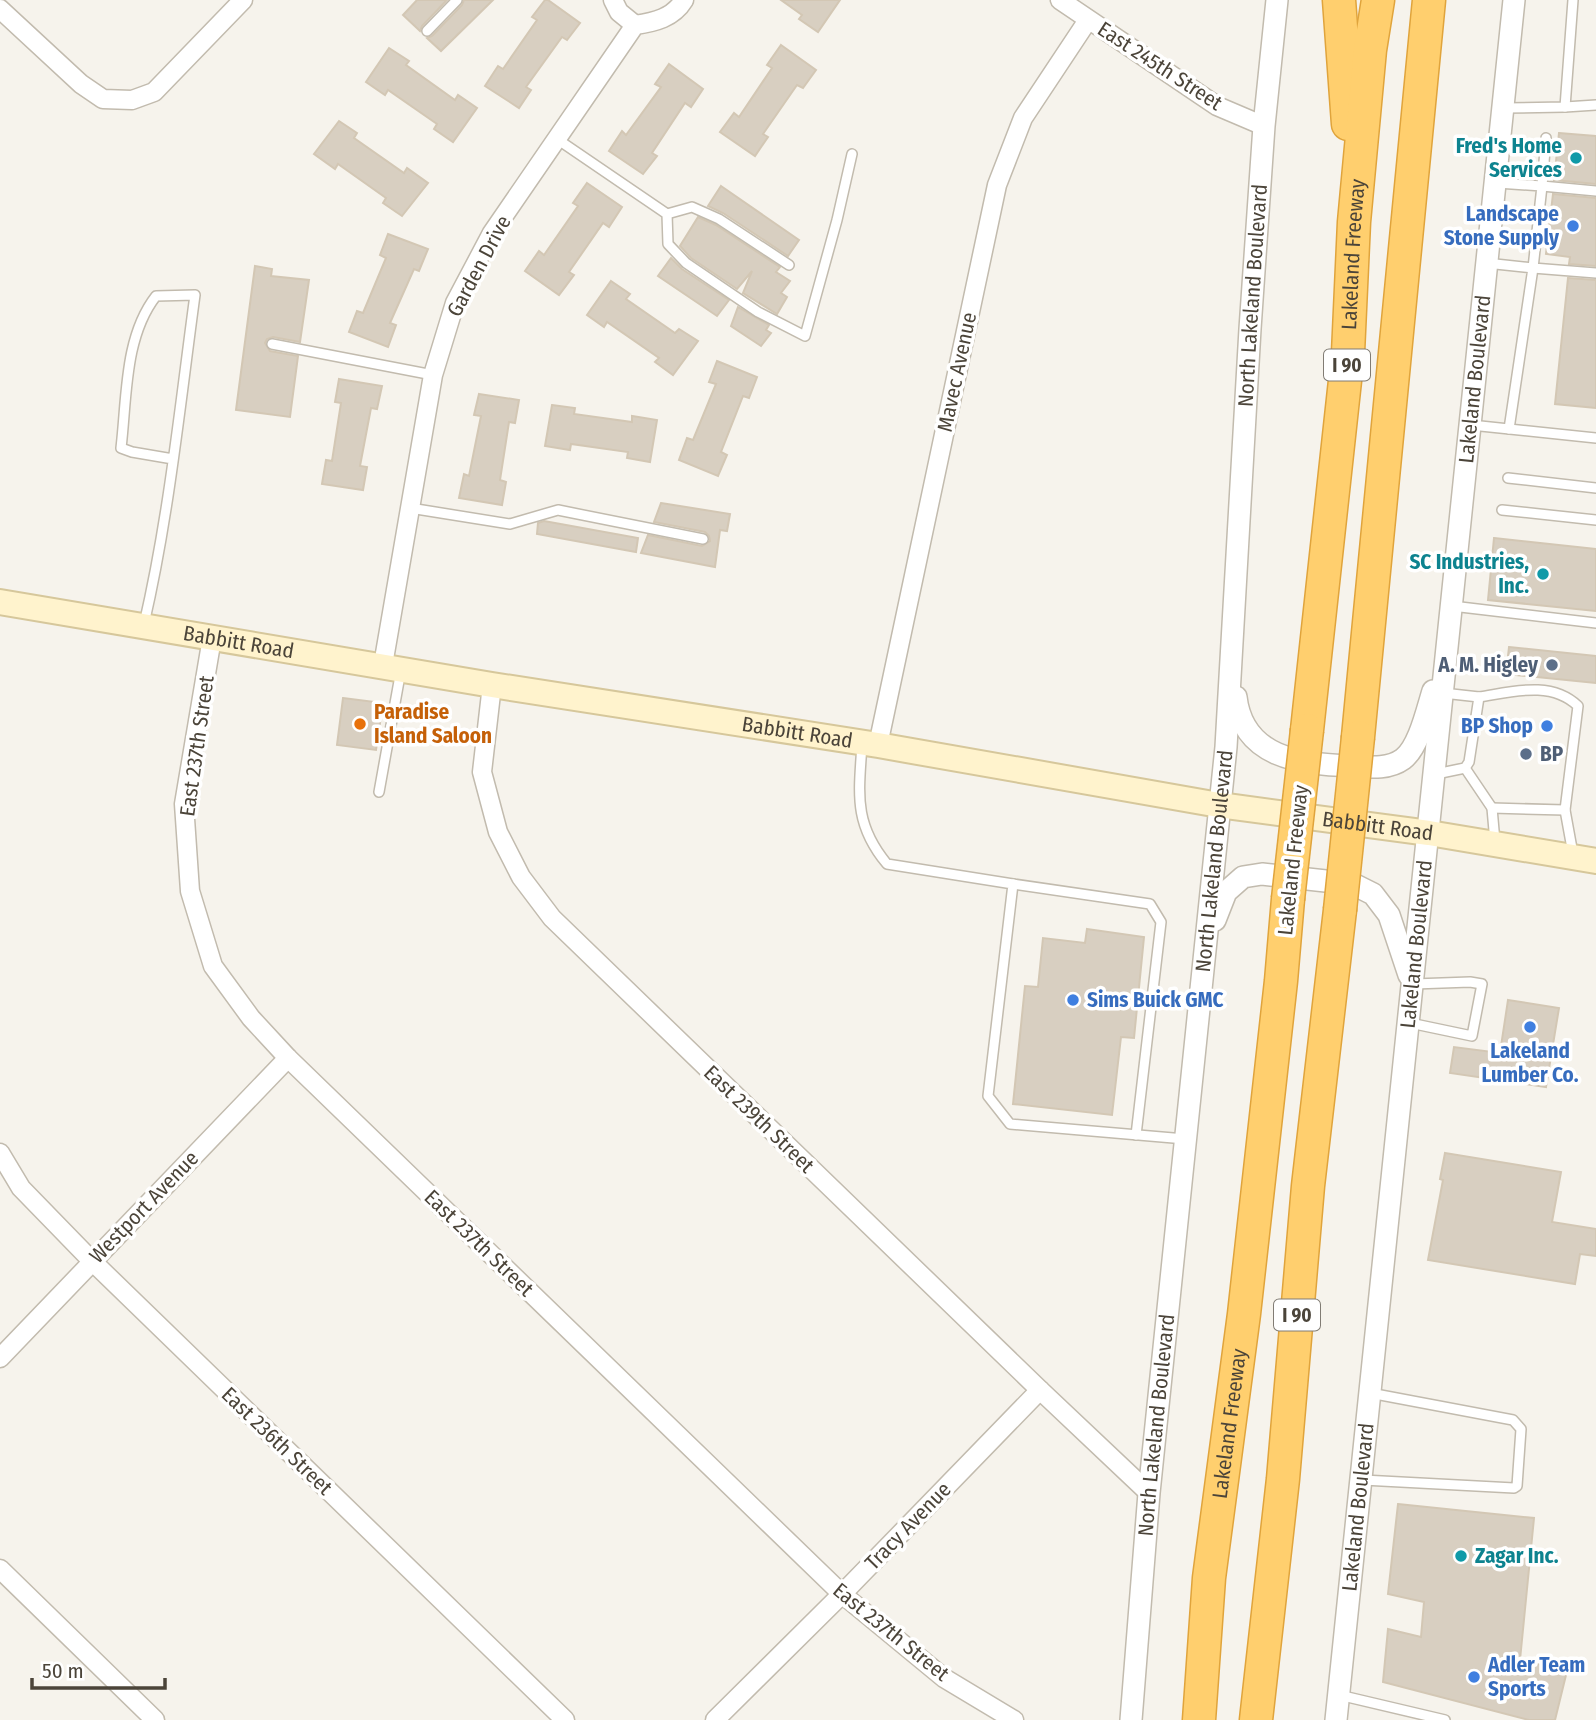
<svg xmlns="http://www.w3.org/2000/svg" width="1596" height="1720" viewBox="0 0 1596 1720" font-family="'Fira Sans Condensed',sans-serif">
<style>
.building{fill:#d8cfc1;stroke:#d3c7b4;stroke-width:2}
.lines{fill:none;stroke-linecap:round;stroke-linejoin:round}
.service-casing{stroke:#c2bbae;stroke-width:12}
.minor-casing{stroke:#c2bbae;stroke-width:21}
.tertiary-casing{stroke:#c2bbae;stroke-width:24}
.secondary-casing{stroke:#d6c79b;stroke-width:28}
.motorway-casing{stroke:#e0a43c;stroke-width:35}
.service{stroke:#fff;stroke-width:9}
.minor{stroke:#fff;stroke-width:18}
.tertiary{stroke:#fff;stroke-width:21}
.secondary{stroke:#fff3cd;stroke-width:24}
.motorway{stroke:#ffcf6e;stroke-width:32}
.motorway-bridge-casing{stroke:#e0a43c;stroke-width:35;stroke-linecap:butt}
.motorway-bridge{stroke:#ffcf6e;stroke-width:32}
.culture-dot{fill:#0f9aa8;stroke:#fff;stroke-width:2.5}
.shop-dot{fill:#3f7fe0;stroke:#fff;stroke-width:2.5}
.service-dot{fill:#5c6f8a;stroke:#fff;stroke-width:2.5}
.food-dot{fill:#e8710a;stroke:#fff;stroke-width:2.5}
.labels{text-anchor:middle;stroke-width:7;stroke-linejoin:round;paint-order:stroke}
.shield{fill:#fff;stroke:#817c74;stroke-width:2}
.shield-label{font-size:19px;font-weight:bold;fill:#4b4439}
.street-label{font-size:21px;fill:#4b4439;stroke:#fff}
.culture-label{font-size:21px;font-weight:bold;fill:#0d838f;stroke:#fff;text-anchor:end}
.shop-label{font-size:21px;font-weight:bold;fill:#366cbe;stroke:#fff;text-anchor:end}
.service-label{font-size:21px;font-weight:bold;fill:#4e5e75;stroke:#fff;text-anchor:end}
.food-label{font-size:21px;font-weight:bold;fill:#c56008;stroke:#fff;text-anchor:start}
</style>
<rect width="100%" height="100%" fill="#f6f3ec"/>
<g class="building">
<polygon points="417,0 447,0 422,26 420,31 403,15"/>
<polygon points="464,0 493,0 441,51 427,38 432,36 462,5"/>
<polygon points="545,0 548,0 580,23 567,40 562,37 526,87 531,90 519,108 485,86 498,66 503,69 537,20 532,17"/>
<polygon points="781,0 840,0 818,32 799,19 802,15"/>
<polygon points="781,45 816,70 803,88 797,85 763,134 768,137 755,156 720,132 734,113 739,117 772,68 767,65"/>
<polygon points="389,48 409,61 406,65 455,100 458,95 477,108 453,142 434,129 437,124 388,90 385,95 366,82"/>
<polygon points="669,64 703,89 691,107 685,103 652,153 657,156 643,174 609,151 622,131 626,135 661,87 655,84"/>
<polygon points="339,121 357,133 354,138 404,173 407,168 428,183 402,216 383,203 386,198 338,164 335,169 314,154"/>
<polygon points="1559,133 1596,136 1596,184 1554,180"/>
<polygon points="587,183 622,207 609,227 603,223 569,272 574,275 559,295 525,271 539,251 544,255 578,206 573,203"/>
<polygon points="721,186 799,240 788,256 723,213 708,206"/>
<polygon points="1553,194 1596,198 1596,266 1569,264 1570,257 1546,254"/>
<polygon points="698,217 716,225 780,267 776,272 790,281 781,293 787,297 777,314 743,293 752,271 737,289 691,258 680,246"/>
<polygon points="388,234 428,249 419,271 414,269 390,323 396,325 388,347 349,332 357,311 363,313 386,258 380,255"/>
<polygon points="671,258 682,269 729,300 717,316 658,276"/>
<polygon points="255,266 272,269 271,276 309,280 300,342 273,337 267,339 265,343 270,351 298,356 290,417 236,410"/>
<polygon points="1568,278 1596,280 1596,408 1555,404"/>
<polygon points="611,281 630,294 626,299 675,333 679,329 698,341 673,375 655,362 659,358 607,322 604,327 587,315"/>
<polygon points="738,307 769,325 766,330 771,333 761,346 731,326"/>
<polygon points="717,361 757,377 749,398 743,396 721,452 727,455 718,476 679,460 687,438 693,440 716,384 709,382"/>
<polygon points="339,379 382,386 377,409 371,408 360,466 367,467 363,490 322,484 326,460 332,461 341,403 335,402"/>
<polygon points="479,394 519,400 515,423 509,422 500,480 506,482 502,505 459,498 464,474 469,476 481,416 474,415"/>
<polygon points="552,405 575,408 574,414 632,422 632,416 657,420 650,462 627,458 628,452 571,444 570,450 545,446"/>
<polygon points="661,503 730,514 727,531 720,530 715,567 641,553 648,535 702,546 710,541 709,536 705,532 654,522"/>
<polygon points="544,521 638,538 636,552 537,534 538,523"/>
<polygon points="1494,538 1596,549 1596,611 1488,600"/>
<polygon points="1509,647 1596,656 1596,683 1506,674"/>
<polygon points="343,698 383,703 376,750 337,745"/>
<polygon points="1087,929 1144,937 1134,1038 1121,1037 1112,1115 1013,1104 1025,986 1038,987 1043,938 1085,943"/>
<polygon points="1508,1000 1559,1008 1546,1087 1450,1073 1454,1047 1500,1053"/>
<polygon points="1445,1153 1561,1172 1552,1222 1596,1229 1596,1256 1580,1254 1575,1284 1428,1260 1443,1180 1440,1179"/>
<polygon points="1398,1504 1534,1518 1520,1660 1567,1671 1555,1720 1529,1720 1383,1682 1388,1629 1421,1637 1424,1602 1388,1594"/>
</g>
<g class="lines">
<g class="service-casing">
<g id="service">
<polyline points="427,31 457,0"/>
<polyline points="1565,107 1596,105"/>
<polyline points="1504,108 1565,107 1573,0"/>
<polyline points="1546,138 1542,186 1596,191"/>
<polyline points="557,139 667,214 668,244 686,263 758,312 805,336 837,220 852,154"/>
<polyline points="1497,183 1542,186 1533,268 1596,273"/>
<polyline points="667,214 692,207 719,219 789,265"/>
<polyline points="1486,263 1533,268 1509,429"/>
<polyline points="272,344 433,375"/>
<polyline points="1471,425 1596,438"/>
<polyline points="1508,478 1596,488"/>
<polyline points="410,508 510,524 558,510 703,539"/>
<polyline points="1502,510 1596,520"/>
<polyline points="1452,606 1596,623"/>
<path d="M144 624C169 516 180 405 195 295L156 296C124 337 127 398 121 448L132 452 173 459"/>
<path d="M1479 697C1512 692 1551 680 1578 706L1565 810 1573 854"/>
<path d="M862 744C859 793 853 823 887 864L1013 884 988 1096 1010 1124 1185 1139"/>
<polyline points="1465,768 1492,808 1495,842"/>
<polyline points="1436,774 1465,768 1469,762 1479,697 1443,693"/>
<polyline points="379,792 401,670"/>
<polyline points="1492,808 1565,810"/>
<polyline points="1013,884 1150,904 1161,922 1136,1135"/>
<polyline points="1410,1023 1472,1036 1482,984 1470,982 1414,984"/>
<polyline points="1363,1480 1514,1488 1517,1486 1521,1429 1513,1420 1370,1393"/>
<polyline points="1339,1695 1445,1720"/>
</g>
</g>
<g class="minor-casing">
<g id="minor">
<polyline points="613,0 619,12 635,25"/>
<polyline points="1060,0 1217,106 1264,126"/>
<polyline points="0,9 81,84 103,99 132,100 154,92 243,0"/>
<polyline points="212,638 184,804 190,891 213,966 251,1018 288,1058 842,1594 944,1678 1014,1720"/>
<path d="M383 665 433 375 455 303 492 233 635 25C655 22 673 18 684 0"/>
<polyline points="492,685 482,772 498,832 521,877 552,918 1040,1390 1149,1493"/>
<polyline points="878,745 997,185 1023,118 1088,20"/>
<polyline points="0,1153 21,1188 92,1261 565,1720"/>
<polyline points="0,1358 288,1058"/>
<polyline points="0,1569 155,1720"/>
<polyline points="715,1720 842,1594 1040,1390"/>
</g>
</g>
<g class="tertiary-casing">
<g id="tertiary">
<path d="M1236 697C1243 758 1300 764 1351 766 1368 767 1388 770 1403 759 1419 747 1427 710 1433 691"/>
<polyline points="1215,920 1226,892 1243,877 1262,874 1353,884 1373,894 1389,915 1409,975"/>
<path id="s1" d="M1131 1720 1149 1493 1226 747 1250 329 1264 126 1277 0"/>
<path id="s2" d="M1336 1720 1514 0"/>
</g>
</g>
<g class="secondary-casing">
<g id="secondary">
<path id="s3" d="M0 602 492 685 878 745 1219 805 1429 833 1596 861"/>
</g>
</g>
<g class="motorway-casing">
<g id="motorway">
<polyline points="1339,0 1348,124"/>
<path id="s4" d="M1307 730 1348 353 1354 222 1370 50 1378 0"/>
<polyline points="1358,737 1429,0"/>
<path id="s5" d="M1199 1720 1209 1578 1244 1314 1281 981 1288 899"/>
<polyline points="1256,1720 1283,1479 1308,1186 1340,910"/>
</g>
</g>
<use href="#service" class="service"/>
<use href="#minor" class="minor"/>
<use href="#tertiary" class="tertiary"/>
<use href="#secondary" class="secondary"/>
<use href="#motorway" class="motorway"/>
<g class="motorway-bridge-casing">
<g id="motorway-bridge">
<polyline points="1288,899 1307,730"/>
<polyline points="1340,910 1358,737"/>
</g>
</g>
<use href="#motorway-bridge" class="motorway-bridge"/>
</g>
<g class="culture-dot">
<circle cx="1576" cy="158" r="7"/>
<circle cx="1543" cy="574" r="7"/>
<circle cx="1461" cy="1556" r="7"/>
</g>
<g class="shop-dot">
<circle cx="1573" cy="226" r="7"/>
<circle cx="1547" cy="726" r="7"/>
<circle cx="1073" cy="1000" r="7"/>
<circle cx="1530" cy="1027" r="7"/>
<circle cx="1474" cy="1677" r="7"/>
</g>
<g class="service-dot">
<circle cx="1552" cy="665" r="7"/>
<circle cx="1526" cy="754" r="7"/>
</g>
<circle class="food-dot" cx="360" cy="724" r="7"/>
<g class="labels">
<g class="shield">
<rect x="1324" y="349.5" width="46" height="31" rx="5"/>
<rect x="1274" y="1299.5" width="46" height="31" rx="5"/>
</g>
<g class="shield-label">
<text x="1347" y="372">I 90</text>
<text x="1297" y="1322">I 90</text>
</g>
<g class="street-label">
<text transform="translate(1160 66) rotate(33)" y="7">East 245th Street</text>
<text dy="7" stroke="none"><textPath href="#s4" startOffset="478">Lakeland Freeway</textPath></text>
<text transform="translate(479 266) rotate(-62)" y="7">Garden Drive</text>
<text dy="7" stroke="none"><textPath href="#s1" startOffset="1430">North Lakeland Boulevard</textPath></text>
<text transform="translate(957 372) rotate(-78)" y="7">Mavec Avenue</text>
<text dy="7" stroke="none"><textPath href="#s2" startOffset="1348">Lakeland Boulevard</textPath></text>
<text dy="7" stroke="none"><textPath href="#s3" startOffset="242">Babbitt Road</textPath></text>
<text dy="7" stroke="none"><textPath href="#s3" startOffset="808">Babbitt Road</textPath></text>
<text transform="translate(197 746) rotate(-82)" y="7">East 237th Street</text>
<text dy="7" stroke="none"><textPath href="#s3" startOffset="1396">Babbitt Road</textPath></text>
<text transform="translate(1293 860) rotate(-84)" y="7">Lakeland Freeway</text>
<text dy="7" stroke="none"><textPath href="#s1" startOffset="863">North Lakeland Boulevard</textPath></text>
<text dy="7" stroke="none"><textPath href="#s2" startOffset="780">Lakeland Boulevard</textPath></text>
<text transform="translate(759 1119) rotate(44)" y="7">East 239th Street</text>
<text transform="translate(144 1207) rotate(-46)" y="7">Westport Avenue</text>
<text transform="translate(479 1243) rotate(44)" y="7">East 237th Street</text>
<text dy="7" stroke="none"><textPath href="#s5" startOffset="298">Lakeland Freeway</textPath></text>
<text dy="7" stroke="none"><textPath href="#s1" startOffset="296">North Lakeland Boulevard</textPath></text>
<text transform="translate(277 1441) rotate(44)" y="7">East 236th Street</text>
<text dy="7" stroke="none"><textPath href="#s2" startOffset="214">Lakeland Boulevard</textPath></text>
<text transform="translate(908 1526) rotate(-46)" y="7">Tracy Avenue</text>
<text transform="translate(891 1632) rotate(39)" y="7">East 237th Street</text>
</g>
<g class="culture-label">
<text x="1562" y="153">Fred's Home<tspan x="1562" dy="24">Services</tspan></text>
<text x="1529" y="569">SC Industries,<tspan x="1529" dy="24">Inc.</tspan></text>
<text x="1475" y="1563" text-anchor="start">Zagar Inc.</text>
</g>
<g class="shop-label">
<text x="1559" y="221">Landscape<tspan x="1559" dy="24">Stone Supply</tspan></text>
<text x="1533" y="733">BP Shop</text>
<text x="1087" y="1007" text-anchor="start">Sims Buick GMC</text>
<text x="1530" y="1058" text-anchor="middle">Lakeland<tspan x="1530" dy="24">Lumber Co.</tspan></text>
<text x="1488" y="1672" text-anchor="start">Adler Team<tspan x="1488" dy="24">Sports</tspan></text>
</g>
<g class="service-label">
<text x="1538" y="672">A. M. Higley</text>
<text x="1540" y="761" text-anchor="start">BP</text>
</g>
<g class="food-label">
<text x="374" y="719">Paradise<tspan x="374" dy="24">Island Saloon</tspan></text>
</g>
</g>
<path d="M32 1678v10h133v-10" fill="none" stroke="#4b4439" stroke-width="3.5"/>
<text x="42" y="1678" font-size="21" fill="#4b4439" stroke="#ffffff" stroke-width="5" paint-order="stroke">50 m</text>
</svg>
